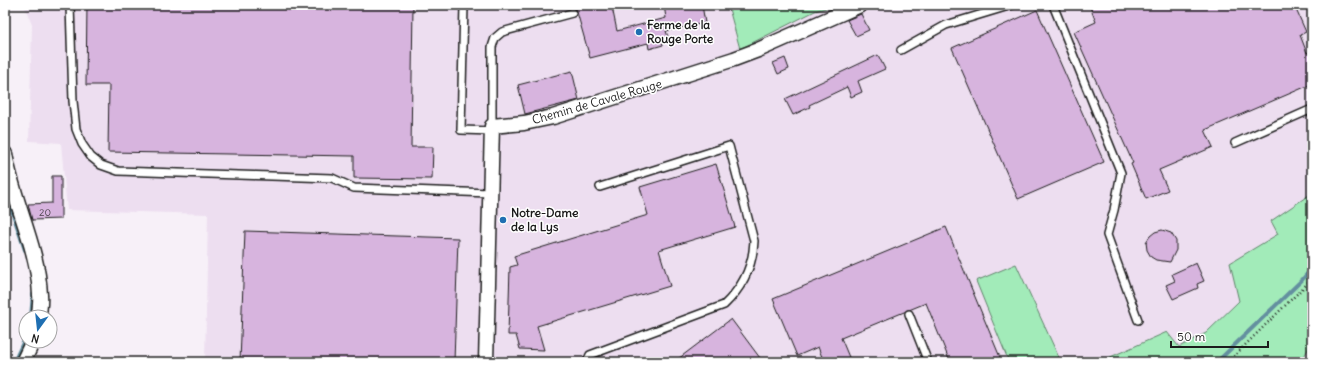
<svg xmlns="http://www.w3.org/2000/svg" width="1317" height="367" viewBox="0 0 1317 367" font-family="Delius,sans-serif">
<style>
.built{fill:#eddef0}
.green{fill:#a2ebb9;stroke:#5f846a}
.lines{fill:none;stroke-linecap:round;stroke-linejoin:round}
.stream{stroke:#648f9f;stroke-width:4}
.building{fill:#d7b4de;stroke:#1c1c1c}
.lane-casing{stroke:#1c1c1c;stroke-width:10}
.street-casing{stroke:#1c1c1c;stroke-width:17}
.path{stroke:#1c1c1c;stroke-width:2.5;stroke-dasharray:1 3;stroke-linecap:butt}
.lane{stroke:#fff;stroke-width:7}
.street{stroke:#fff;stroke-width:14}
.poi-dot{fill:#1f6fb2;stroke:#fff;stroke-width:1.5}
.labels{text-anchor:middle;stroke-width:3;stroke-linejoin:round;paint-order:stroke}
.number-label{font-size:10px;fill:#4b424c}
.poi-label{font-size:12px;font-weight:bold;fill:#1c1c1c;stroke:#fff;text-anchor:start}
.street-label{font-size:12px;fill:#1c1c1c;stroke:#fff}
</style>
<rect width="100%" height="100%" fill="#f7f0f8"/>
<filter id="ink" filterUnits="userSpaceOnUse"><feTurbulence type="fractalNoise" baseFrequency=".025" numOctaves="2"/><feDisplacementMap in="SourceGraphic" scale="8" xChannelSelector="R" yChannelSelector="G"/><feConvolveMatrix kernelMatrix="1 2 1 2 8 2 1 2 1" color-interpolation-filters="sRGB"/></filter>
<g filter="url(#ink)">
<polygon class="built" points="24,5 728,5 740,48 815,11 837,5 1312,5 1312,362 205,362 208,214 67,210 61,143 29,141 32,25"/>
<g class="green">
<polygon points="728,5 837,5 815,11 740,49"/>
<polygon points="1312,193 1312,342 1301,362 1099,362 1167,332 1179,347 1206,333 1239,301 1230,263 1278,234 1271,221"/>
<polygon points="1016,264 1061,362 1009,362 976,281"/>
</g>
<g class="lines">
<g class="stream">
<polyline points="5,124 8,141"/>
<polyline points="5,190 25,250"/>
<polyline points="31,317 33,294"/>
<polyline points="14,362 26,336"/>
<polyline points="1217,362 1302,280 1312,268"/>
</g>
</g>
<g class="building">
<polygon points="87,5 413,5 411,147 433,147 432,179 354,178 354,156 108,152 109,85 86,85"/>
<polygon points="575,5 596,5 597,9 612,7 617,31 666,18 664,5 702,5 705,23 666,31 668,37 662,39 663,45 649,49 648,43 590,58"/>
<polygon points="1095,5 1294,5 1306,32 1300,35 1307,53 1312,51 1312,84 1205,130 1213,147 1159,170 1168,190 1146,199 1131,164 1133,163 1074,32 1096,22 1090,7"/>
<polygon points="1037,10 1104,162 1018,199 952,48"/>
<polygon points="861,14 869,30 856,36 847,20"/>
<polygon points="878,55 885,69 858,81 862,92 851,97 847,87 809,105 810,107 793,115 785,99"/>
<polygon points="785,58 789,69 778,74 773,63"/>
<polygon points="572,71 579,100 525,114 518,85"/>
<polygon points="716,164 735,227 659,250 670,286 537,326 544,350 520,349 516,335 508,335 510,267 517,265 514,256 648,215 640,187"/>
<polygon points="52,176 61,176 61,219 32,220 28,204 52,203"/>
<polygon points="946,227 1002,362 950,362 926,303 841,338 851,362 824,362 818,347 797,356 773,299"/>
<polygon points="1162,230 1171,233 1176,241 1176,250 1170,262 1156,260 1151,257 1147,250 1146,242 1150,236 1155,232"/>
<polygon points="245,231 458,238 454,362 240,362"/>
<polygon points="1196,263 1204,281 1197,284 1198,288 1173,299 1166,285 1175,281 1172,274"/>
<polygon points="731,319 763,362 674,362"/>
</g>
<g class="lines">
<g class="lane-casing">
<g id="lane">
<polyline points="70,5 73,101 76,129 82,144 91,157 101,165 118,171 332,178 354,188 490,193"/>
<polyline points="464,5 461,130 492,131"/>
<polyline points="1053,5 1121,173 1114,210 1107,235 1138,320"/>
<polyline points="901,50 946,25 1012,5"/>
<polyline points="492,126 492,47 495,38 502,32 572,13"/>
<polyline points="1235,143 1312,109"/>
<polyline points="909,314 928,362"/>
<path d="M587 362 590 355 724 305C743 287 753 266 754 241L729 146 600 187"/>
</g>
</g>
<g class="street-casing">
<g id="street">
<path d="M5 154C13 202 38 246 40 295 41 302 39 310 39 317"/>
<polyline points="23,362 33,341"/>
<polyline points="486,362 492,126 524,123 553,117 734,59 758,50 860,5"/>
</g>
</g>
<polyline class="path" points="1228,362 1312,279"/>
<use href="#lane" class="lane"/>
<use href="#street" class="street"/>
</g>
</g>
<g class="poi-dot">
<circle cx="639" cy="32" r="4"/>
<circle cx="503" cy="220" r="4"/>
</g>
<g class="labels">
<g class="number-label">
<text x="45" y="216">20</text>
</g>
<g class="poi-label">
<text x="647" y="29">Ferme de la<tspan x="647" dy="14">Rouge Porte</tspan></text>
<text x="511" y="217">Notre-Dame<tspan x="511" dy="14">de la Lys</tspan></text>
</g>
<g class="street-label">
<text transform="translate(597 102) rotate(-16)" y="4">Chemin de Cavale Rouge</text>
</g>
</g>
<rect width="1317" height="367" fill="none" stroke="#fff" stroke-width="20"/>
<rect x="10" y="10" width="1297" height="347" fill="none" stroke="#1c1c1c" stroke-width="1.5" filter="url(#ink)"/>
<g transform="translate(38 329) rotate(195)"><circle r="19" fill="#ffffff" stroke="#a4a4a4"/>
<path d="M0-3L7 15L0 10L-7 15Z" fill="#1f6fb2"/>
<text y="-6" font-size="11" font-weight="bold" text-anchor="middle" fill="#1c1c1c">N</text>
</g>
<path d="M1171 341v6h97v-6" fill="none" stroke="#1c1c1c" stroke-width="2"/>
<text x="1177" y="341" font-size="12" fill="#1c1c1c" stroke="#ffffff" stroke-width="3" paint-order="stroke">50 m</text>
</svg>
